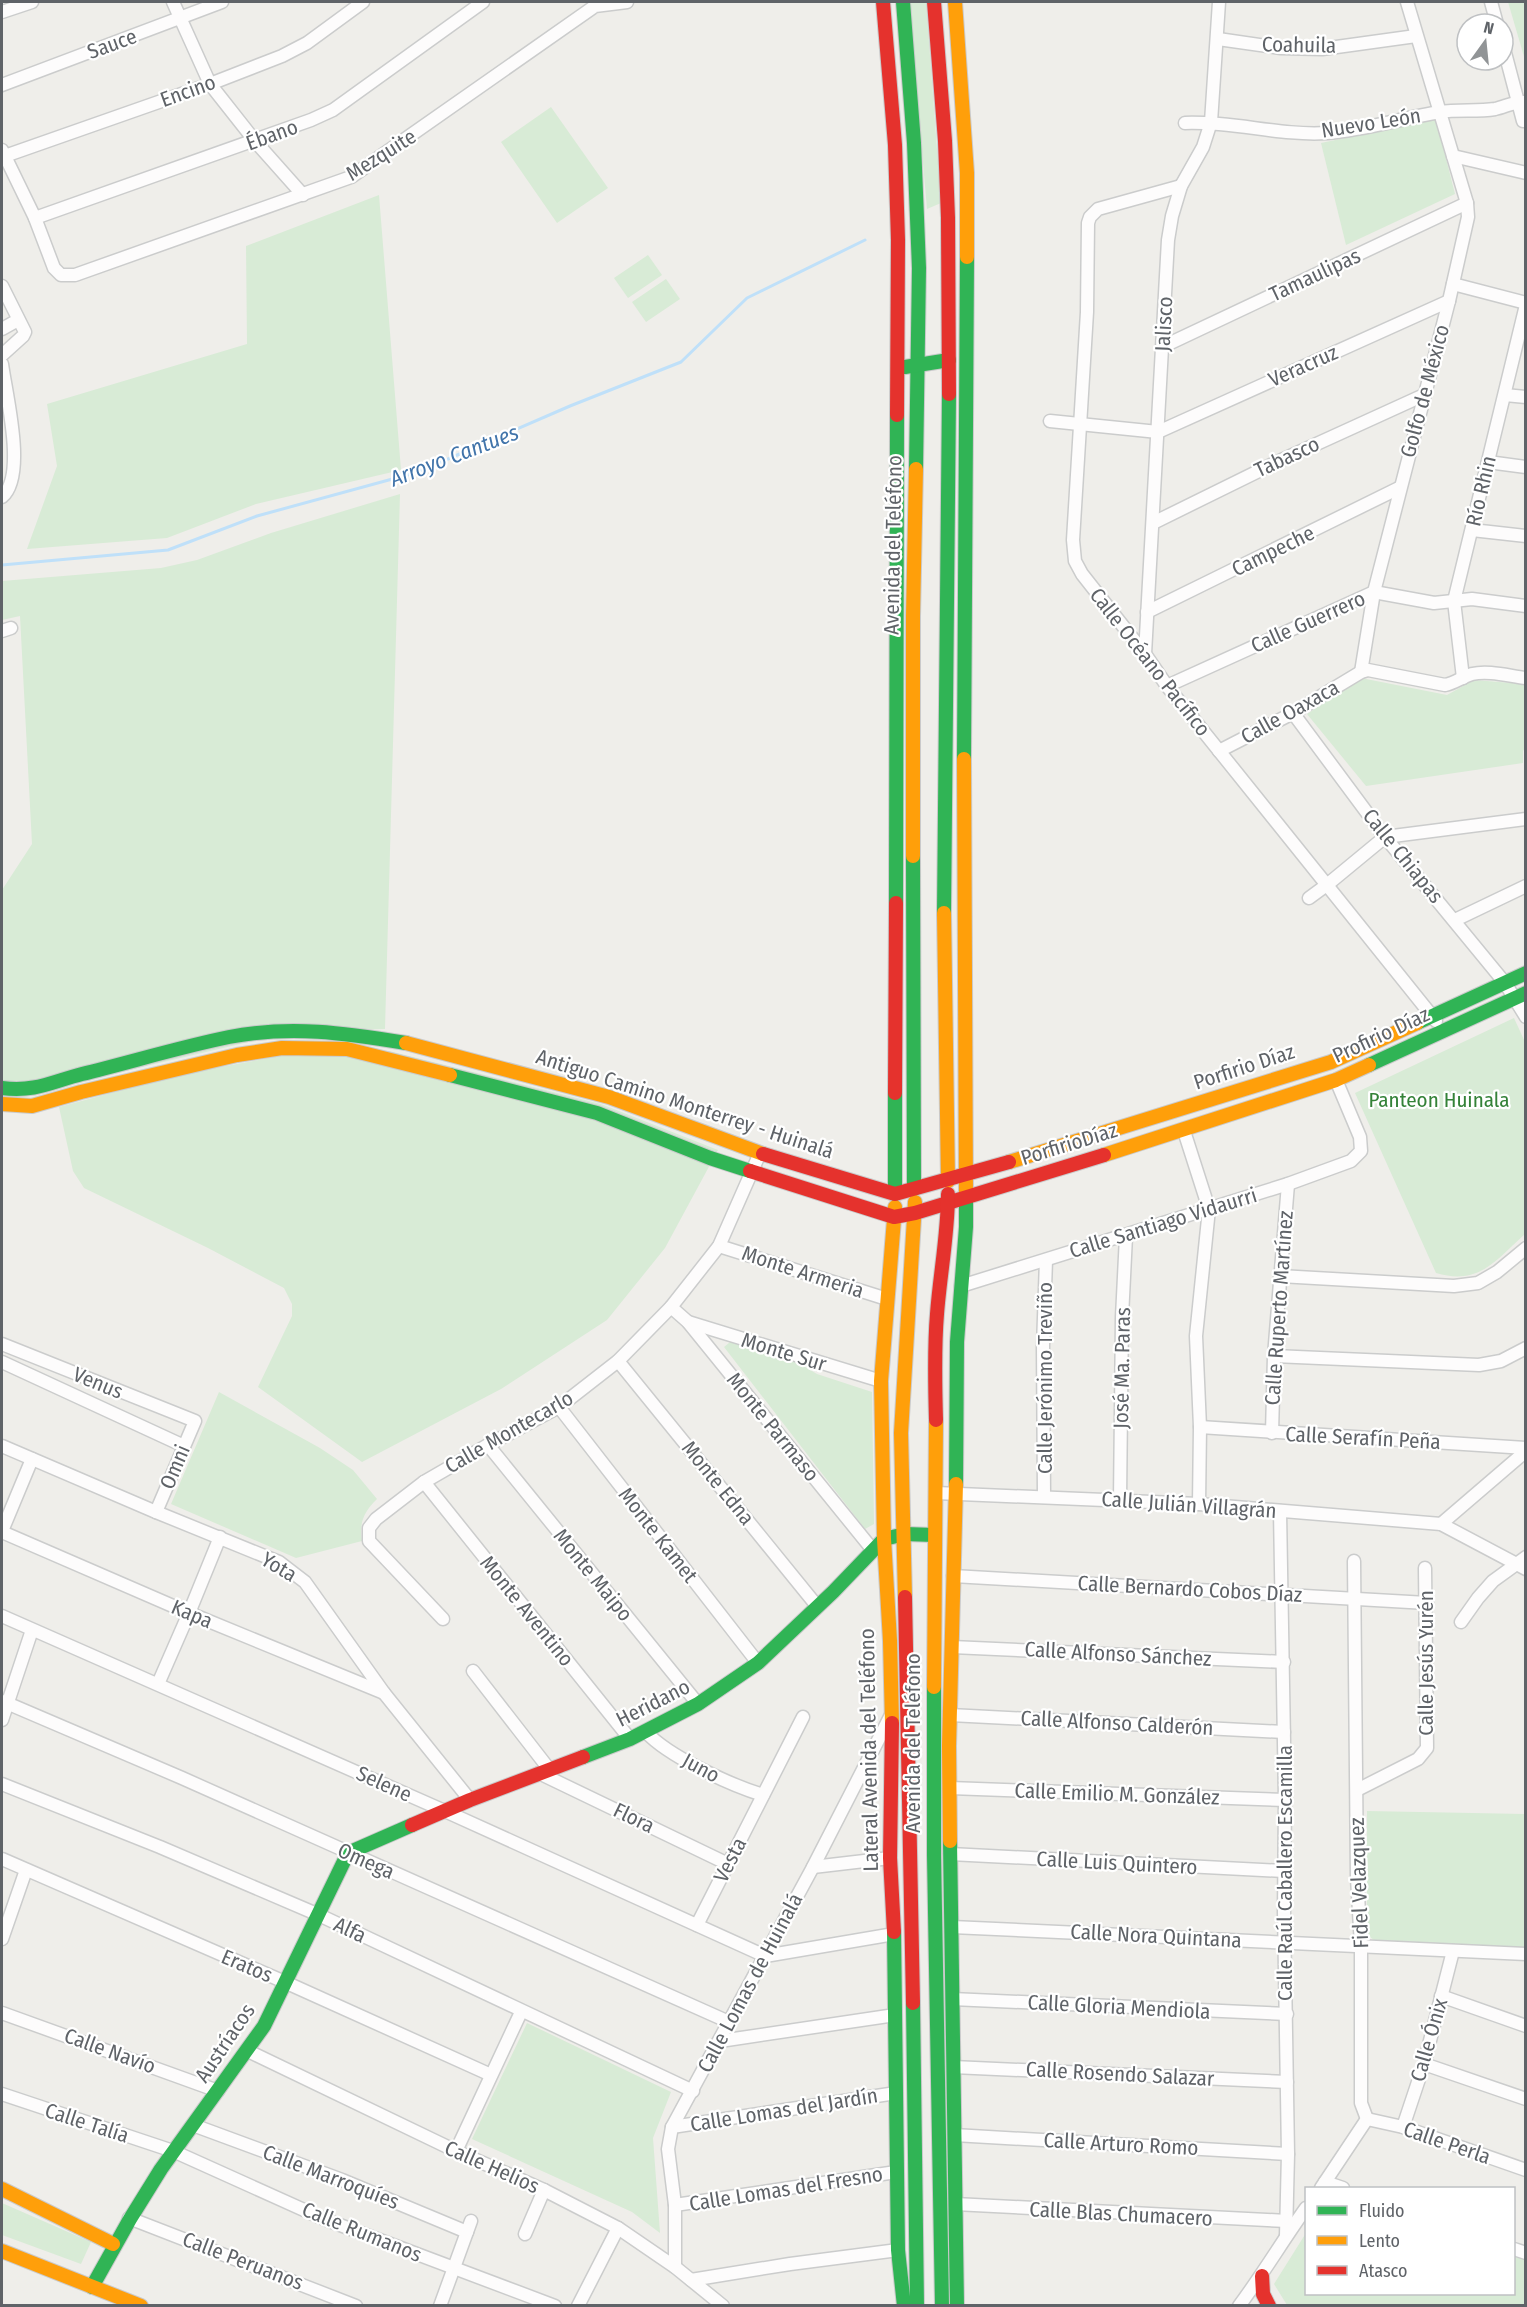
<svg xmlns="http://www.w3.org/2000/svg" width="1527" height="2307" viewBox="0 0 1527 2307" font-family="'Fira Sans Condensed',sans-serif">
<style>
.green{fill:#d8ebd6}
.lines{fill:none;stroke-linecap:round;stroke-linejoin:round}
.stream{stroke:#bfe0f9;stroke-width:3}
.street-casing{stroke:#cbcccc;stroke-width:15}
.fast-casing{stroke:#cacacb;stroke-width:16}
.slow-casing{stroke:#cacacb;stroke-width:16}
.jam-casing{stroke:#cacacb;stroke-width:16}
.street{stroke:#fdfcfc;stroke-width:12}
.fast{stroke:#30b455;stroke-width:14}
.slow{stroke:#ff9f0a;stroke-width:14}
.jam{stroke:#e5322d;stroke-width:14}
.labels{text-anchor:middle;stroke-width:4.5;stroke-linejoin:round;paint-order:stroke}
.street-label{font-size:21px;fill:#5f6368;stroke:#fff}
.park-label{font-size:21px;fill:#348238;stroke:#fff}
.water-label{font-size:22px;font-style:italic;fill:#4174aa;stroke:#fff}
</style>
<rect width="100%" height="100%" fill="#efeeea"/>
<g class="green">
<polygon points="909,2 926,2 941,203 927,209"/>
<polygon points="1508,2 1525,2 1525,60"/>
<polygon points="551,107 608,188 557,223 501,142"/>
<polygon points="1436,119 1455,194 1346,245 1321,143"/>
<polygon points="379,195 401,470 256,504 167,538 27,549 57,466 47,404 247,344 246,246"/>
<polygon points="648,255 662,275 628,298 614,278"/>
<polygon points="666,279 680,299 646,322 632,302"/>
<polygon points="400,494 385,1029 295,1031 74,1083 2,1092 2,890 32,844 20,616 2,620 2,581 161,568 197,560 271,533"/>
<polygon points="1361,678 1447,695 1474,680 1525,684 1526,746 1523,751 1523,763 1366,786 1307,714"/>
<path d="M1514 1018 1525 1042V1234C1496 1260 1479 1286 1436 1273L1355 1093Z"/>
<polygon points="313,1050 389,1051 601,1104 718,1150 665,1248 607,1320 501,1389 362,1462 258,1387 292,1316 292,1304 284,1288 208,1248 84,1188 73,1171 59,1107 182,1074"/>
<polygon points="735,1338 787,1356 817,1374 872,1392 874,1524 865,1529 724,1347"/>
<path d="M219 1392 320 1448 353 1470 377 1499C364 1512 359 1522 362 1541L296 1558 171 1504Z"/>
<polygon points="1367,1811 1525,1814 1525,1950 1374,1940 1367,1935"/>
<polygon points="527,2023 671,2092 653,2138 660,2233 632,2212 472,2139"/>
<polygon points="2,2203 91,2242 81,2264 2,2235"/>
<polygon points="1306,2233 1306,2294 1514,2294 1514,2255 1525,2260 1525,2305 1287,2305 1274,2284"/>
</g>
<g class="lines">
<polyline class="stream" points="2,565 168,550 257,516 418,472 570,406 681,362 747,298 865,240"/>
<g class="street-casing">
<g id="street">
<polyline points="173,2 210,84 255,141 303,195"/>
<polyline points="1491,2 1497,24"/>
<polyline points="2,12 32,2"/>
<polyline points="1218,39 1281,48 1322,49 1416,36"/>
<polyline points="1503,45 1523,121"/>
<polyline points="2,85 222,2"/>
<path d="M1185 123C1233 121 1280 136 1327 133 1366 130 1402 118 1440 112 1458 109 1477 112 1495 109 1505 107 1514 101 1526 102"/>
<polyline points="2,150 35,218 54,268 61,275 75,275 351,177 595,6 627,2"/>
<polyline points="1453,156 1526,173"/>
<polyline points="2,157 210,84 282,56 307,43 363,2"/>
<polyline points="1181,186 1098,209 1090,217 1088,223 1087,312 1073,540 1075,561 1082,574 1145,654 1167,686 1436,1021"/>
<polyline points="35,218 311,120 333,110 483,2"/>
<polyline points="1453,284 1526,303"/>
<polyline points="2,286 25,332 23,336 2,355"/>
<polyline points="2,329 18,320"/>
<polyline points="1164,346 1467,203"/>
<path d="M2 364C6 395 27 476 2 497"/>
<polyline points="1505,395 1526,397"/>
<polyline points="1050,421 1158,432 1449,301"/>
<polyline points="1488,462 1526,467"/>
<polyline points="1153,523 1277,462 1424,395"/>
<polyline points="1472,530 1526,536"/>
<polyline points="1147,612 1399,488"/>
<polyline points="2,631 11,628"/>
<polyline points="1145,654 1168,240 1172,216 1181,186 1203,147 1211,122 1219,2"/>
<polyline points="1361,672 1374,592 1449,301 1468,217 1467,203 1407,2"/>
<polyline points="1463,678 1454,601 1526,305"/>
<polyline points="1167,686 1374,592 1434,603 1472,599 1526,606"/>
<polyline points="1293,713 1385,837 1505,983 1526,1017"/>
<path d="M1219 751 1293 713 1361 672 1368 670 1445 685C1455 683 1462 677 1472 674 1488 670 1509 676 1526 678"/>
<polyline points="1309,898 1328,884 1385,837 1526,819"/>
<polyline points="1455,920 1526,886"/>
<polyline points="1184,1131 1209,1209 1196,1336 1200,1427 1199,1504"/>
<polyline points="719,1246 887,1299"/>
<polyline points="1280,1276 1454,1286 1478,1283 1497,1272 1526,1248"/>
<polyline points="961,1286 1288,1184 1351,1161 1361,1151 1360,1137 1336,1080"/>
<polyline points="671,1307 688,1322 872,1549"/>
<polyline points="688,1322 881,1381"/>
<polyline points="2,1344 195,1421 156,1512"/>
<polyline points="1274,1356 1479,1365 1501,1361 1526,1348"/>
<polyline points="618,1361 817,1606"/>
<polyline points="2,1362 184,1446"/>
<polyline points="559,1407 758,1663"/>
<polyline points="1200,1427 1526,1448"/>
<polyline points="1272,1433 1274,1356 1288,1184"/>
<polyline points="488,1445 698,1704"/>
<polyline points="2,1446 156,1512 279,1562 305,1582 384,1693 470,1800"/>
<polyline points="424,1482 630,1739"/>
<polyline points="936,1493 1199,1504 1441,1524 1526,1569"/>
<polyline points="1044,1497 1043,1346 1046,1260"/>
<polyline points="1120,1500 1122,1317 1126,1236"/>
<polyline points="1280,1511 1285,1800 1284,1912 1288,2154 1286,2236"/>
<polyline points="1441,1524 1526,1451"/>
<polyline points="2,1531 32,1459"/>
<polyline points="2,1532 189,1613 384,1693"/>
<polyline points="1354,1561 1357,1878 1361,1946 1361,2103 1367,2119"/>
<polyline points="953,1576 1427,1603"/>
<polyline points="2,1616 447,1812 765,1956 894,1934"/>
<polyline points="443,1619 369,1541 369,1528 376,1519 424,1482 488,1445 559,1407 618,1361 671,1307 719,1246 760,1153"/>
<polyline points="1461,1622 1478,1598 1493,1581 1526,1557"/>
<polyline points="952,1647 1284,1662"/>
<polyline points="473,1671 549,1769"/>
<polyline points="158,1684 189,1613 220,1537"/>
<polyline points="2,1701 182,1778 729,2022"/>
<polyline points="950,1715 1284,1732"/>
<polyline points="2,1720 32,1630"/>
<path d="M646 1732C668 1756 730 1785 763 1795"/>
<polyline points="539,1773 728,1864"/>
<polyline points="2,1784 160,1847 319,1915 693,2091"/>
<polyline points="950,1788 1285,1800"/>
<polyline points="1357,1790 1418,1759 1427,1748 1425,1568"/>
<polyline points="950,1854 1284,1871"/>
<polyline points="2,1859 287,1983 491,2075"/>
<polyline points="813,1867 890,1858"/>
<polyline points="697,1925 803,1717"/>
<polyline points="952,1927 1526,1954"/>
<polyline points="2,1939 26,1870"/>
<polyline points="1441,1996 1526,2026"/>
<polyline points="952,1999 1287,2014"/>
<polyline points="2,2013 218,2091"/>
<polyline points="720,2041 895,2015"/>
<polyline points="248,2051 456,2151 544,2190 618,2228 675,2267 723,2306"/>
<polyline points="1424,2064 1526,2099"/>
<polyline points="953,2067 1287,2082"/>
<polyline points="2,2094 173,2151 324,2219 555,2306"/>
<polyline points="1367,2119 1403,2127 1526,2170"/>
<polyline points="193,2125 342,2180 467,2232"/>
<polyline points="672,2127 896,2093"/>
<polyline points="1403,2127 1424,2064 1453,1951"/>
<polyline points="954,2135 1288,2154"/>
<polyline points="456,2151 521,2012"/>
<polyline points="1325,2182 1343,2188"/>
<polyline points="1321,2188 1367,2119"/>
<polyline points="955,2204 1287,2221"/>
<polyline points="675,2205 896,2172"/>
<polyline points="129,2218 356,2306"/>
<polyline points="525,2234 544,2190"/>
<polyline points="1514,2249 1526,2253"/>
<polyline points="675,2267 675,2205 668,2149 672,2127 813,1867 891,1715"/>
<polyline points="691,2280 790,2264 898,2250"/>
<polyline points="440,2306 471,2221"/>
<polyline points="578,2306 618,2228"/>
<path d="M1239 2306C1263 2274 1283 2240 1306 2208"/>
</g>
</g>
<g class="fast-casing">
<g id="fast">
<polyline points="903,2 914,143 919,268 916,469"/>
<polyline points="905,367 949,360"/>
<polyline points="964,759 967,257"/>
<polyline points="913,856 914,1189"/>
<polyline points="896,903 897,415"/>
<polyline points="944,913 949,394"/>
<polyline points="1417,1023 1526,973"/>
<polyline points="1369,1065 1526,993"/>
<polyline points="450,1075 597,1113 710,1158 750,1171"/>
<path d="M2 1088C36 1092 51 1082 82 1074 131 1062 180 1047 229 1037 291 1025 345 1033 406 1043"/>
<polyline points="895,1194 895,1093"/>
<polyline points="956,1484 957,1342 966,1227 966,1196"/>
<polyline points="934,1687 934,1855 942,2306"/>
<polyline points="583,1757 630,1739 698,1704 758,1663 833,1592 884,1539 905,1534 934,1535"/>
<polyline points="950,1841 957,2306"/>
<polyline points="894,1932 898,2250 904,2306"/>
<polyline points="913,2003 917,2306"/>
<polyline points="92,2287 130,2219 161,2169 264,2026 348,1853 412,1825"/>
</g>
</g>
<g class="slow-casing">
<g id="slow">
<polyline points="955,2 967,173 967,257"/>
<polyline points="964,759 966,1196"/>
<polyline points="913,856 913,616 916,469"/>
<polyline points="944,913 948,1181"/>
<polyline points="406,1043 609,1097 763,1154"/>
<polyline points="2,1104 32,1106 81,1092 237,1055 282,1048 347,1049 450,1075"/>
<polyline points="1104,1155 1336,1080 1369,1065"/>
<polyline points="1009,1162 1331,1062 1417,1023"/>
<polyline points="905,1597 901,1433 915,1202"/>
<polyline points="934,1687 936,1420"/>
<polyline points="892,1723 890,1641 884,1539 881,1381 895,1207"/>
<polyline points="950,1841 949,1746 956,1484"/>
<polyline points="2,2189 113,2244"/>
<polyline points="2,2251 141,2306"/>
</g>
</g>
<g class="jam-casing">
<g id="jam">
<polyline points="883,2 895,145 898,240 897,415"/>
<polyline points="934,2 945,141 948,218 949,394"/>
<polyline points="895,1093 896,903"/>
<polyline points="763,1154 895,1194 1009,1162"/>
<polyline points="750,1171 894,1217 915,1213 1104,1155"/>
<path d="M936 1420C935 1385 934 1349 937 1314 940 1274 948 1234 948 1194"/>
<polyline points="905,1597 913,2003"/>
<polyline points="892,1723 890,1858 894,1932"/>
<polyline points="412,1825 470,1800 583,1757"/>
<polyline points="1262,2276 1263,2294 1269,2306"/>
</g>
</g>
<use href="#street" class="street"/>
<use href="#fast" class="fast"/>
<use href="#slow" class="slow"/>
<use href="#jam" class="jam"/>
</g>
<g class="labels">
<g class="street-label">
<text transform="translate(112 44) rotate(-20)" y="7">Sauce</text>
<text transform="translate(1299 45) rotate(1)" y="7">Coahuila</text>
<text transform="translate(188 91) rotate(-20)" y="7">Encino</text>
<text transform="translate(1371 123) rotate(-9)" y="7">Nuevo León</text>
<text transform="translate(272 135) rotate(-20)" y="7">Ébano</text>
<text transform="translate(381 155) rotate(-32)" y="7">Mezquite</text>
<text transform="translate(1315 275) rotate(-25)" y="7">Tamaulipas</text>
<text transform="translate(1164 324) rotate(-87)" y="7">Jalisco</text>
<text transform="translate(1303 366) rotate(-24)" y="7">Veracruz</text>
<text transform="translate(1425 391) rotate(-75)" y="7">Golfo de México</text>
<text transform="translate(1287 457) rotate(-25)" y="7">Tabasco</text>
<text transform="translate(1481 491) rotate(-77)" y="7">Río Rhin</text>
<text transform="translate(893 545) rotate(-89)" y="7">Avenida del Teléfono</text>
<text transform="translate(1273 551) rotate(-26)" y="7">Campeche</text>
<text transform="translate(1308 622) rotate(-24)" y="7">Calle Guerrero</text>
<text transform="translate(1150 662) rotate(52)" y="7">Calle Océano Pacífico</text>
<text transform="translate(1290 712) rotate(-29)" y="7">Calle Oaxaca</text>
<text transform="translate(1403 856) rotate(51)" y="7">Calle Chiapas</text>
<text transform="translate(1381 1035) rotate(-25)" y="7">Profirio Díaz</text>
<text transform="translate(1244 1067) rotate(-18)" y="7">Porfirio Díaz</text>
<text transform="translate(685 1104) rotate(18)" y="7">Antiguo Camino Monterrey - Huinalá</text>
<text transform="translate(1069 1144) rotate(-17)" y="7">PorfirioDíaz</text>
<text transform="translate(1163 1223) rotate(-17)" y="7">Calle Santiago Vidaurri</text>
<text transform="translate(803 1272) rotate(18)" y="7">Monte Armeria</text>
<text transform="translate(1279 1308) rotate(-86)" y="7">Calle Ruperto Martínez</text>
<text transform="translate(784 1352) rotate(17)" y="7">Monte Sur</text>
<text transform="translate(1122 1368) rotate(-89)" y="7">José Ma. Paras</text>
<text transform="translate(1045 1378) rotate(-90)" y="7">Calle Jerónimo Treviño</text>
<text transform="translate(98 1383) rotate(22)" y="7">Venus</text>
<text transform="translate(773 1427) rotate(51)" y="7">Monte Parmaso</text>
<text transform="translate(509 1432) rotate(-30)" y="7">Calle Montecarlo</text>
<text transform="translate(1363 1438) rotate(3)" y="7">Calle Serafín Peña</text>
<text transform="translate(175 1467) rotate(-67)" y="7">Omni</text>
<text transform="translate(718 1483) rotate(51)" y="7">Monte Edna</text>
<text transform="translate(1189 1505) rotate(4)" y="7">Calle Julián Villagrán</text>
<text transform="translate(658 1535) rotate(52)" y="7">Monte Kamet</text>
<text transform="translate(279 1567) rotate(31)" y="7">Yota</text>
<text transform="translate(593 1575) rotate(51)" y="7">Monte Maipo</text>
<text transform="translate(1190 1589) rotate(3)" y="7">Calle Bernardo Cobos Díaz</text>
<text transform="translate(527 1611) rotate(51)" y="7">Monte Aventino</text>
<text transform="translate(192 1614) rotate(23)" y="7">Kapa</text>
<text transform="translate(1118 1654) rotate(3)" y="7">Calle Alfonso Sánchez</text>
<text transform="translate(1426 1663) rotate(-90)" y="7">Calle Jesús Yurén</text>
<text transform="translate(653 1703) rotate(-27)" y="7">Heridano</text>
<text transform="translate(1117 1723) rotate(3)" y="7">Calle Alfonso Calderón</text>
<text transform="translate(913 1743) rotate(-90)" y="7">Avenida del Teléfono</text>
<text transform="translate(869 1750) rotate(-91)" y="7">Lateral Avenida del Teléfono</text>
<text transform="translate(701 1768) rotate(28)" y="7">Juno</text>
<text transform="translate(384 1784) rotate(24)" y="7">Selene</text>
<text transform="translate(1117 1794) rotate(2)" y="7">Calle Emilio M. González</text>
<text transform="translate(634 1818) rotate(26)" y="7">Flora</text>
<text transform="translate(730 1860) rotate(-63)" y="7">Vesta</text>
<text transform="translate(366 1861) rotate(24)" y="7">Omega</text>
<text transform="translate(1117 1863) rotate(3)" y="7">Calle Luis Quintero</text>
<text transform="translate(1285 1873) rotate(-90)" y="7">Calle Raúl Caballero Escamilla</text>
<text transform="translate(1359 1883) rotate(-92)" y="7">Fidel Velazquez</text>
<text transform="translate(350 1930) rotate(25)" y="7">Alfa</text>
<text transform="translate(1156 1936) rotate(3)" y="7">Calle Nora Quintana</text>
<text transform="translate(247 1966) rotate(23)" y="7">Eratos</text>
<text transform="translate(750 1983) rotate(-62)" y="7">Calle Lomas de Huinalá</text>
<text transform="translate(1119 2007) rotate(3)" y="7">Calle Gloria Mendiola</text>
<text transform="translate(1429 2040) rotate(-74)" y="7">Calle Ónix</text>
<text transform="translate(225 2043) rotate(-56)" y="7">Austríacos</text>
<text transform="translate(110 2051) rotate(20)" y="7">Calle Navío</text>
<text transform="translate(1120 2074) rotate(3)" y="7">Calle Rosendo Salazar</text>
<text transform="translate(784 2110) rotate(-9)" y="7">Calle Lomas del Jardín</text>
<text transform="translate(87 2123) rotate(18)" y="7">Calle Talía</text>
<text transform="translate(1447 2143) rotate(19)" y="7">Calle Perla</text>
<text transform="translate(1121 2144) rotate(3)" y="7">Calle Arturo Romo</text>
<text transform="translate(492 2167) rotate(24)" y="7">Calle Helios</text>
<text transform="translate(331 2177) rotate(21)" y="7">Calle Marroquíes</text>
<text transform="translate(786 2189) rotate(-9)" y="7">Calle Lomas del Fresno</text>
<text transform="translate(1121 2214) rotate(3)" y="7">Calle Blas Chumacero</text>
<text transform="translate(362 2232) rotate(22)" y="7">Calle Rumanos</text>
<text transform="translate(243 2261) rotate(21)" y="7">Calle Peruanos</text>
</g>
<g class="park-label">
<text x="1439" y="1107">Panteon Huinala</text>
</g>
<g class="water-label">
<text transform="translate(454 455) rotate(-21)" y="8">Arroyo Cantues</text>
</g>
</g>
<rect width="1527" height="2307" fill="none" stroke="#5f6368" stroke-width="6"/>
<rect x="1305" y="2187" width="210" height="108" fill="#ffffff" stroke="#bfc1c3" stroke-width="1.5"/>
<rect x="1317" y="2206" width="30" height="9" fill="#30b455" stroke="#bfc1c3" stroke-width="1.5"/>
<text x="1359" y="2217" font-size="18" fill="#5f6368">Fluido</text>
<rect x="1317" y="2236" width="30" height="9" fill="#ff9f0a" stroke="#bfc1c3" stroke-width="1.5"/>
<text x="1359" y="2247" font-size="18" fill="#5f6368">Lento</text>
<rect x="1317" y="2266" width="30" height="9" fill="#e5322d" stroke="#bfc1c3" stroke-width="1.5"/>
<text x="1359" y="2277" font-size="18" fill="#5f6368">Atasco</text>
<g transform="translate(1485 42) rotate(15)"><circle r="28" fill="#ffffff" stroke="#bfc1c3" stroke-width="1.5"/>
<path d="M0-4.5L10 22L0 15L-10 22Z" fill="#919496"/>
<text y="-9" font-size="16" font-weight="bold" text-anchor="middle" fill="#5f6368">N</text>
</g>
</svg>
